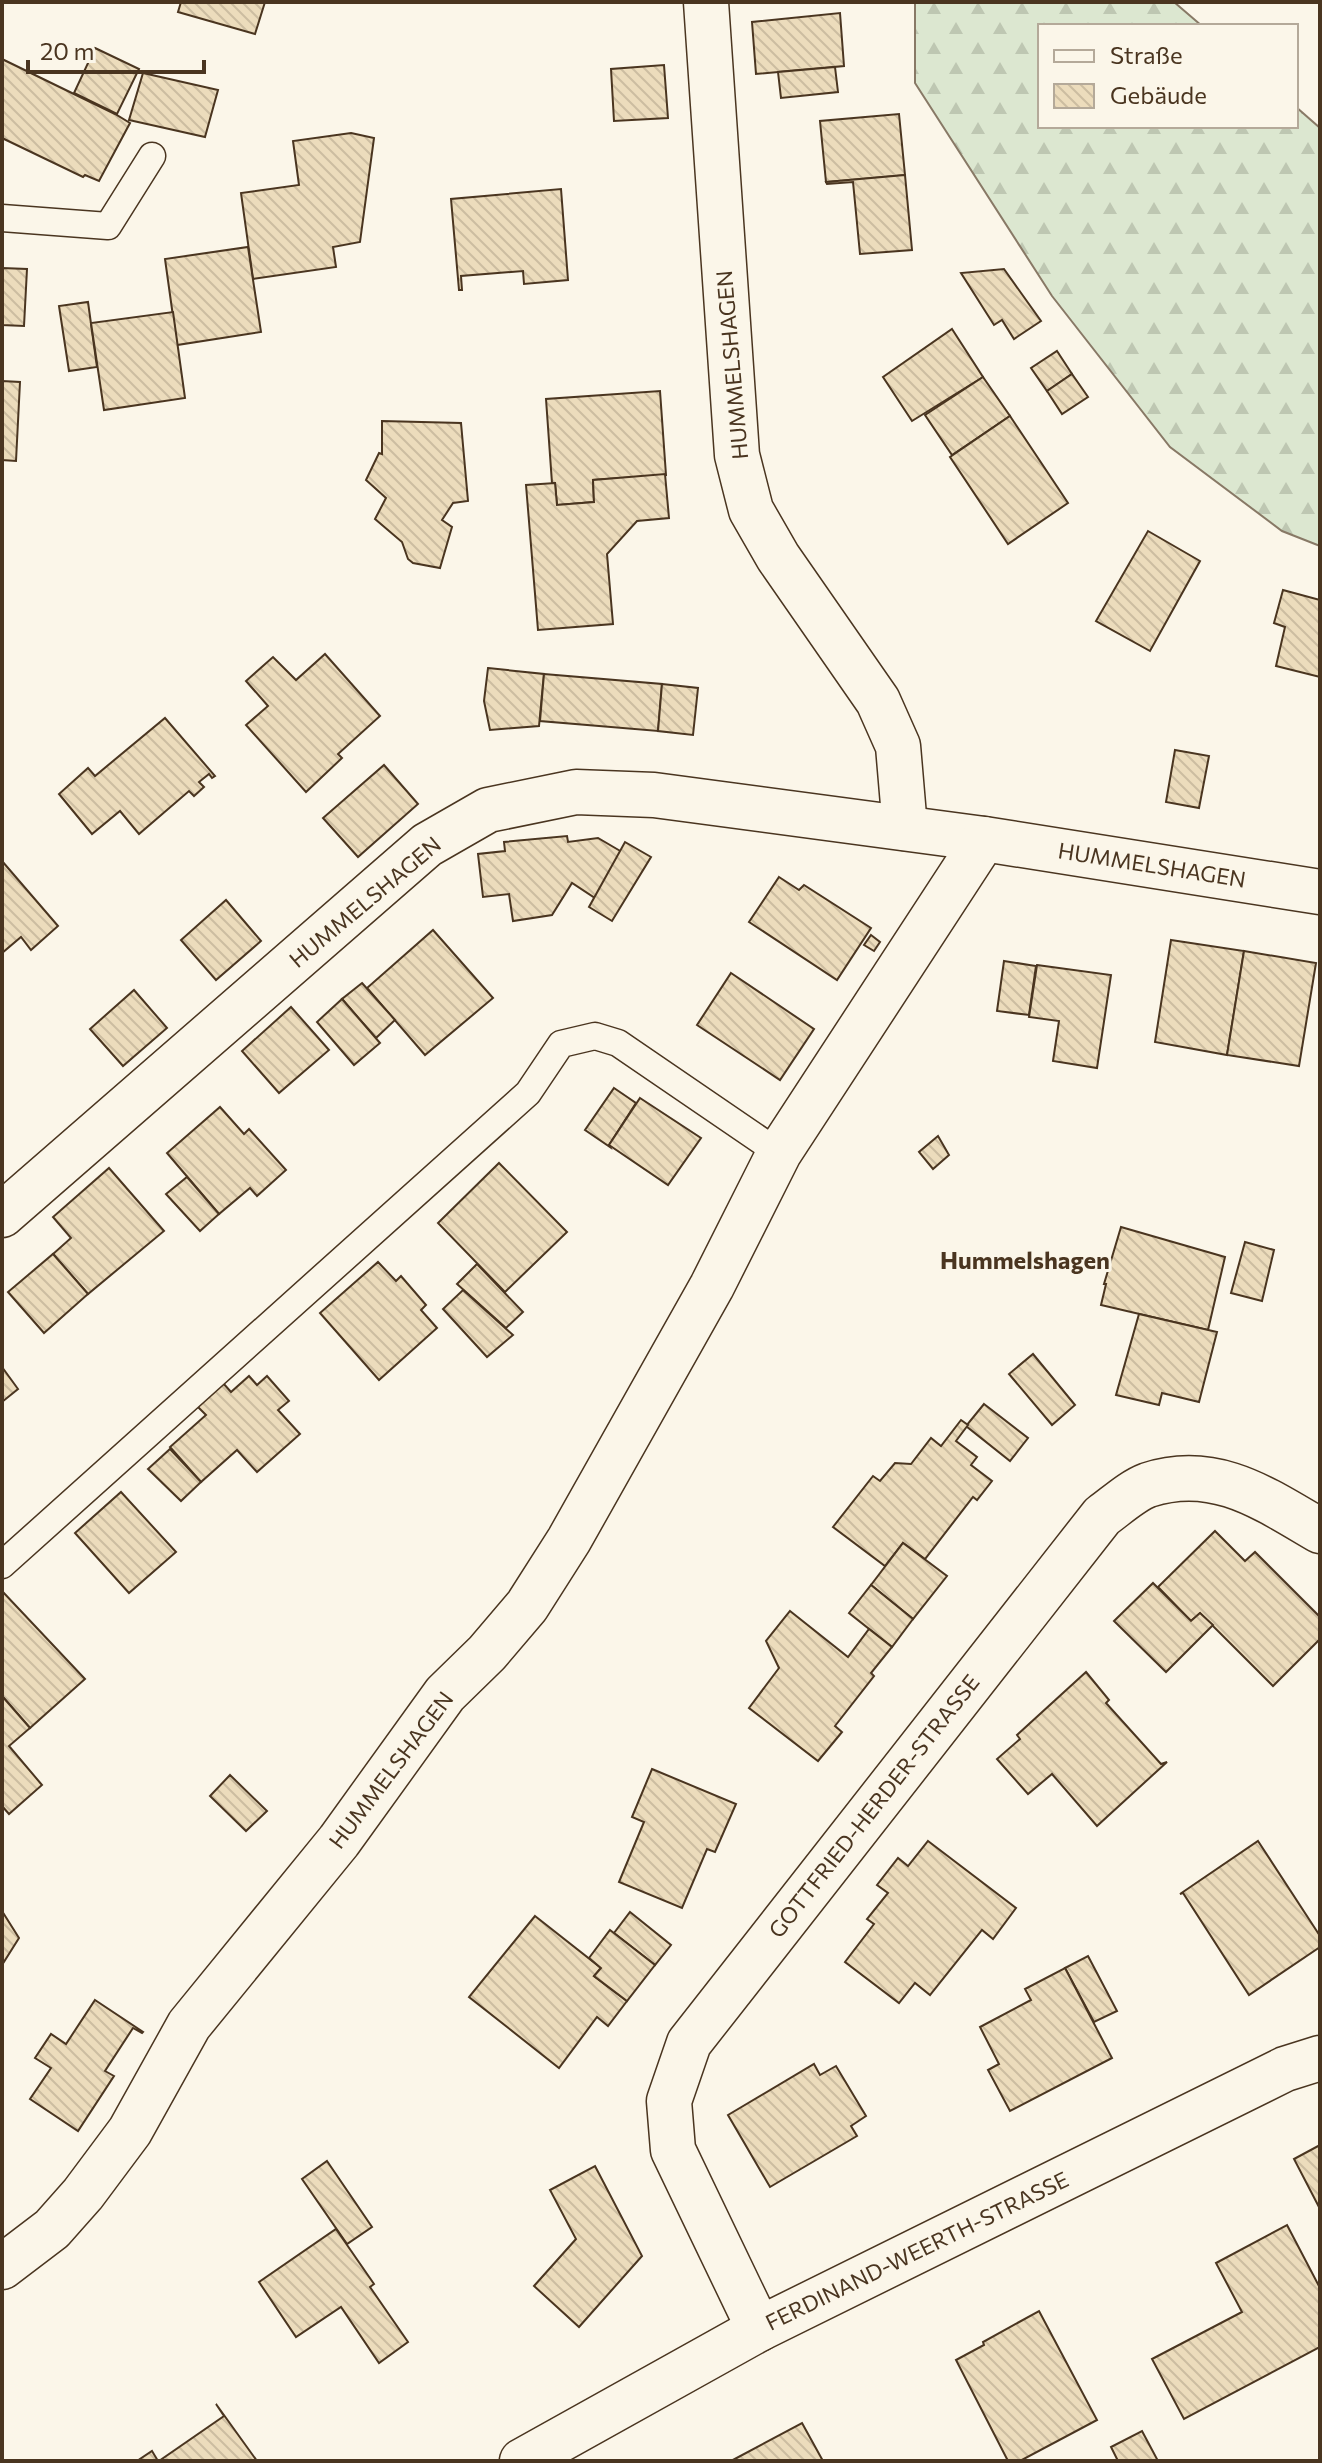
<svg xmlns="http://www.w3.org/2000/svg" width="1322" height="2463" viewBox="0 0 1322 2463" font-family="Commissioner,sans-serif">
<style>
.forest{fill:url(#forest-firs);stroke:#887966;stroke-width:2}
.building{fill:url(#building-back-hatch);stroke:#4a3520;stroke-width:2}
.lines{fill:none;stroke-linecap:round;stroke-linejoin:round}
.lane-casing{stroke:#4a3520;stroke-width:29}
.street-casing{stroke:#4a3520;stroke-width:47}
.lane{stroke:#fbf6e9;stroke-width:26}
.street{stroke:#fbf6e9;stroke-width:44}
.labels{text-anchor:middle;stroke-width:6;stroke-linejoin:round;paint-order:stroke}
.street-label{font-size:22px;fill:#4a3520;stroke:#fbf6e9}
.neighbourhood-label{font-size:24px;font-weight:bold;fill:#4a3520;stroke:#fbf6e9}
</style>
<defs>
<pattern id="forest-firs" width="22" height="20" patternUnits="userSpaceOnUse" patternTransform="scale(2)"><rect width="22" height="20" fill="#dce7d0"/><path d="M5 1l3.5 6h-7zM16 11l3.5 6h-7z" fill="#bec7b2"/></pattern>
<pattern id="building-back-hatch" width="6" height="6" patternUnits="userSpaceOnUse" patternTransform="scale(2)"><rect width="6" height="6" fill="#ecdcbc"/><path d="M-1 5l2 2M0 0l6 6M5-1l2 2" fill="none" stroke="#ccbda1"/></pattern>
</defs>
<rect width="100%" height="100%" fill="#fbf6e9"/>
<polygon class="forest" points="915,2 1174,2 1202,26 1040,26 1040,126 1296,126 1296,107 1320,128 1320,546 1282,531 1170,447 1052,296 915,83"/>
<g class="building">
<polygon points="181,2 265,2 255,34 178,12"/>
<polygon points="840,13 844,66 756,74 752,22"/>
<polygon points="95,48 139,69 117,114 74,93"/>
<polygon points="2,59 115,114 130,123 99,181 85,175 83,177 2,138"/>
<polygon points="664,65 668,118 614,121 611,69"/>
<polygon points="835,67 838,92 781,98 778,72"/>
<polygon points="143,73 218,90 205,137 129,120"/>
<polygon points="899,114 905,175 826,182 820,121"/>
<polygon points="351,133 374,138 360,242 333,247 336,267 253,279 241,193 299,185 293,141"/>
<polygon points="905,175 912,250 860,254 853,182 827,184 826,182"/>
<polygon points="561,189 568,280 524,284 523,271 461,276 462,290 459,290 451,199"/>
<polygon points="248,247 261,332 177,345 165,259"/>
<polygon points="2,268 27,269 24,326 2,325"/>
<polygon points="1004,269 1041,321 1014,339 1002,320 994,325 961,273"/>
<polygon points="88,302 97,367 69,371 59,306"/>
<polygon points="173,312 185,398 104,410 91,323"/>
<polygon points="952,329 983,377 912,421 883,377"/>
<polygon points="1057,351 1072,374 1047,391 1031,368"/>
<polygon points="1072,374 1088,397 1062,414 1047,391"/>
<polygon points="983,377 1010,416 952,455 925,415"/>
<polygon points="2,381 20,382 16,461 2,460"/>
<polygon points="660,391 666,475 593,480 594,502 557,505 555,483 552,483 546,399"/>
<polygon points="1010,416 1068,503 1008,544 950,457"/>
<polygon points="382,421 461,423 468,501 453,503 442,520 452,527 440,568 413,563 408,559 402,542 375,519 386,498 366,480 379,453 382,454"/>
<polygon points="665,474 669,518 637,521 607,554 613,624 538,630 526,485 555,483 557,505 594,502 593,480"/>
<polygon points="1148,531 1200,561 1150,651 1096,621"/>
<polygon points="1283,590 1320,600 1320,677 1276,666 1285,627 1274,623"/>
<polygon points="325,654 380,716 338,754 342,758 306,792 246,725 268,706 246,681 273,657 296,680"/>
<polygon points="488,668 544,674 539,726 490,730 484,701"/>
<polygon points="544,674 662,684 658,731 540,721"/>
<polygon points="662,684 698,688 693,735 658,731"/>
<polygon points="165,718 215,776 212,778 209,774 199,782 204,787 194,796 189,791 139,834 120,811 92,834 59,794 88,768 95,776"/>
<polygon points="1175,750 1209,756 1199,808 1166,802"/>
<polygon points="384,765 418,804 358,857 323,818"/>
<polygon points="567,836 568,842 598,838 622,852 595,898 572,883 552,915 513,921 509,894 483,897 478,854 505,851 504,842"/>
<polygon points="625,842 651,857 612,921 589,907"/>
<polygon points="2,861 58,926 31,950 21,937 2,953"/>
<polygon points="779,877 799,890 804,885 871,928 837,980 749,922"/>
<polygon points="226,900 261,941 216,980 181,940"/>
<polygon points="433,930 493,998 425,1055 367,988"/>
<polygon points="871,935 880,942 874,951 864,945"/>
<polygon points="1171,940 1244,951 1227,1055 1155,1042"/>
<polygon points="1244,951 1316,963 1299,1066 1227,1055"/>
<polygon points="1004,961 1036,966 1029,1015 997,1011"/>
<polygon points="1037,965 1111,975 1097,1068 1053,1061 1059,1021 1029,1017"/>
<polygon points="731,973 814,1029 780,1080 697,1025"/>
<polygon points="362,983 395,1020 376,1038 342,999"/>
<polygon points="134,990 167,1028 123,1066 90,1029"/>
<polygon points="342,999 380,1043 354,1065 317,1022"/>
<polygon points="291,1007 329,1050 279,1093 242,1051"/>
<polygon points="614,1088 636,1103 609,1145 610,1147 585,1130"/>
<polygon points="640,1098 701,1138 668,1185 609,1145"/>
<polygon points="220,1107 244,1134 249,1129 286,1170 257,1196 250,1188 219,1214 167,1153"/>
<polygon points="938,1136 949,1155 933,1169 919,1152"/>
<polygon points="499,1163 567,1232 505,1292 438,1223"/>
<polygon points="109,1168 164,1231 88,1294 53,1254 71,1238 53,1217"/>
<polygon points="187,1177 219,1214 200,1231 166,1194"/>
<polygon points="1121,1227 1225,1257 1208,1330 1101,1305 1106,1284 1104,1284"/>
<polygon points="1245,1242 1274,1250 1262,1301 1231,1293"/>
<polygon points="53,1254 88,1294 44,1333 8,1292"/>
<polygon points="378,1262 396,1281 401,1276 426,1305 421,1310 437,1328 379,1380 320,1313"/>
<polygon points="477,1264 523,1312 506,1328 457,1284"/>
<polygon points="463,1290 513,1335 487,1357 443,1309"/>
<polygon points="1139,1314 1217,1332 1199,1402 1162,1393 1159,1405 1116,1395"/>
<polygon points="1033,1354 1075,1405 1052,1425 1009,1374"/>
<polygon points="2,1367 18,1389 2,1402"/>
<polygon points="249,1376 257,1385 267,1376 289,1401 278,1410 300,1434 257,1472 237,1450 201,1482 170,1447 206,1415 197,1406 223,1383 231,1392"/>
<polygon points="984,1404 1028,1438 1010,1461 966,1426"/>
<polygon points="961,1420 968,1425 956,1441 977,1457 971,1465 992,1481 977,1500 973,1497 925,1559 903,1543 885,1566 833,1527 873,1476 880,1481 895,1463 911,1464 931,1438 941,1446"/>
<polygon points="170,1449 201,1482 181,1501 148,1469"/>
<polygon points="121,1492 176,1552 129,1593 75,1533"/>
<polygon points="1215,1531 1245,1561 1255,1552 1320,1617 1320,1639 1273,1686 1200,1613 1191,1621 1158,1587"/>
<polygon points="903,1543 947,1576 913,1619 871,1585"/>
<polygon points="1153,1583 1191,1621 1200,1613 1213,1625 1166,1672 1114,1621"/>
<polygon points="871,1585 913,1619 892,1647 849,1613"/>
<polygon points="2,1591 85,1679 30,1728 2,1696"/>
<polygon points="790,1611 848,1657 869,1629 892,1647 871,1673 874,1676 835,1726 842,1732 818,1761 749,1708 779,1668 766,1641"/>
<polygon points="1086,1672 1109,1700 1106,1703 1161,1764 1167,1762 1097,1826 1052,1774 1028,1794 997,1759 1020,1739 1017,1735"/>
<polygon points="2,1696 30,1728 9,1746 42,1785 9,1814 2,1806"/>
<polygon points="652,1769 736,1804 715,1852 707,1849 682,1908 619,1882 644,1822 632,1817"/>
<polygon points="230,1775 267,1811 246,1831 210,1796"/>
<polygon points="928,1841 1016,1908 993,1939 982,1930 930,1995 915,1983 899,2003 845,1962 874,1924 867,1919 888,1893 877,1885 898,1858 908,1866"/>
<polygon points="1258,1841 1320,1936 1320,1947 1249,1995 1183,1893 1180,1894"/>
<polygon points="2,1911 19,1938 2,1965"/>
<polygon points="630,1912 671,1945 655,1965 614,1933"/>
<polygon points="535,1916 601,1968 594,1976 627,2001 608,2026 597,2017 559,2068 469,1997"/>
<polygon points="610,1930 655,1965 627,2001 594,1976 601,1968 589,1958"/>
<polygon points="1088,1956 1117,2011 1094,2022 1065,1968"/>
<polygon points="1065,1968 1112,2058 1010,2111 988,2070 999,2064 980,2027 1031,2000 1025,1989"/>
<polygon points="95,2000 143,2032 142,2033 133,2028 105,2071 114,2076 78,2131 30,2099 51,2068 35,2058 51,2034 66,2044"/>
<polygon points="814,2064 820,2075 836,2066 866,2116 851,2126 857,2136 770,2187 728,2115"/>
<polygon points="1320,2145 1320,2209 1294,2159"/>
<polygon points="327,2161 372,2227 347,2244 302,2179"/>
<polygon points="595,2166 642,2256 579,2327 534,2286 576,2239 550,2190"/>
<polygon points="1287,2225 1320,2288 1320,2347 1184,2419 1152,2359 1242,2312 1216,2263"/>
<polygon points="336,2229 374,2284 370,2287 408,2342 379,2363 341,2307 296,2337 259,2282"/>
<polygon points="1039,2311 1097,2420 1020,2461 1008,2461 956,2360 984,2345 983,2342"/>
<polygon points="216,2404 257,2461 159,2461 224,2416"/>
<polygon points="802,2423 823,2461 731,2461"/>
<polygon points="1142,2431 1158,2461 1118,2461 1111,2447"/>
<polygon points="152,2451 158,2461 137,2461"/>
</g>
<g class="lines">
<g class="lane-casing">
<g id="lane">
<polyline points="2,218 108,226 152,156"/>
<polyline points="2,1565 528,1093 561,1044 595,1036 618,1043 779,1153"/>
</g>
</g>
<g class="street-casing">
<g id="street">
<polyline points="706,2 737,455 751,510 778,557 878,701 898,746 905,828"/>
<polyline points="2,1215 427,845 488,810 576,792 654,795 984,839 1320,892"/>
<polyline points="2,2267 52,2229 83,2194 130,2131 189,2025 339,1841 445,1694 487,1653 527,1606 569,1540 712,1286 779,1153 984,839"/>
<path d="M759 2329 673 2150 669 2101 689 2043 1102 1516C1116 1506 1132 1491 1148 1485 1215 1463 1265 1499 1320 1531"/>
<polyline points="522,2461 759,2329 1285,2069 1320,2058"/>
</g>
</g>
<use href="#lane" class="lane"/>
<use href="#street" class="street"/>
</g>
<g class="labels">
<g class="street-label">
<text transform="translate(732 365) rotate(-95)" y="8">HUMMELSHAGEN</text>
<text transform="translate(1152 865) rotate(9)" y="8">HUMMELSHAGEN</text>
<text transform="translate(365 902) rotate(-40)" y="8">HUMMELSHAGEN</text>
<text transform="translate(391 1770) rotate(-53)" y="8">HUMMELSHAGEN</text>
<text transform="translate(874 1806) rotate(-52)" y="8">GOTTFRIED-HERDER-STRASSE</text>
<text transform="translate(917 2251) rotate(-26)" y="8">FERDINAND-WEERTH-STRASSE</text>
</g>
<g class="neighbourhood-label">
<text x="1025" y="1269">Hummelshagen</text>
</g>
</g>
<rect width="1322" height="2463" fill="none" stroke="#4a3520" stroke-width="8"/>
<rect x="1038" y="24" width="260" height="104" fill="#fbf6e9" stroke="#b4a999" stroke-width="2"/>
<rect x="1054" y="50" width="40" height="12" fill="#fbf6e9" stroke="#b4a999" stroke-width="2"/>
<text x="1110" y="64" font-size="24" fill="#4a3520">Straße</text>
<rect x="1054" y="84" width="40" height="24" fill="url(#building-back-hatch)" stroke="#b4a999" stroke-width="2"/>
<text x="1110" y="104" font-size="24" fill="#4a3520">Gebäude</text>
<path d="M28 60v12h176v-12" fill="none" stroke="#4a3520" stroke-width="4"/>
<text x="40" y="60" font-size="24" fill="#4a3520" stroke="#fbf6e9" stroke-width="6" paint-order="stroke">20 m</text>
</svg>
